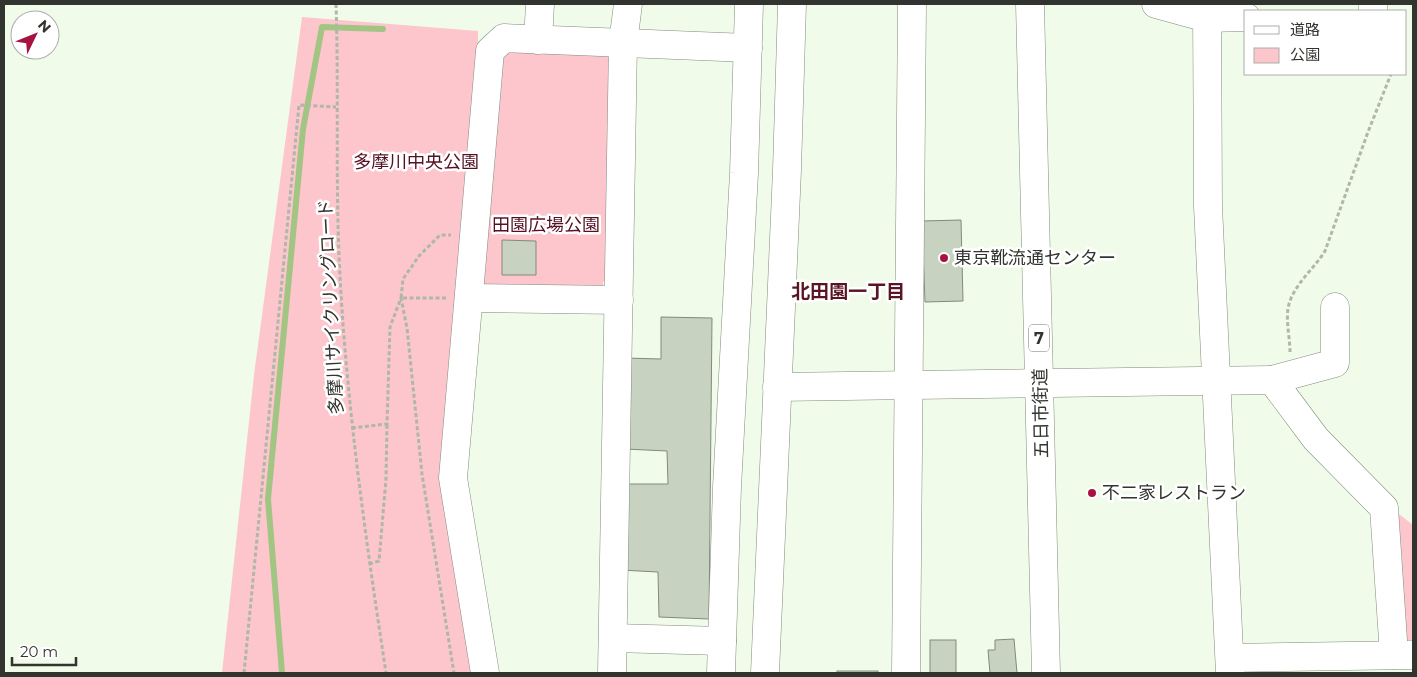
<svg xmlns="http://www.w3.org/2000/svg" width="1417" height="677" viewBox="0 0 1417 677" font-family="Montserrat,'Noto Sans JP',sans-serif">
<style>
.green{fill:#fcc6cc}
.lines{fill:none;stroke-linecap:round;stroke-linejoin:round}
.stream{stroke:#a2c584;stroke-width:6}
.building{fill:#c8d2c1;stroke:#828b7b}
.minor-casing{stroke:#828b7c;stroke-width:29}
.major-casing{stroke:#828b7c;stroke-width:29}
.path{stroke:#afb7a9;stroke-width:3;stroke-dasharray:4 2.5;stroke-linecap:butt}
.minor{stroke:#fff;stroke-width:28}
.major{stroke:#fff;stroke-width:28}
.poi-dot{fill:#a81241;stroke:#fff;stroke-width:2}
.labels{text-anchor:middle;stroke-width:5;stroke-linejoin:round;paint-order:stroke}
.shield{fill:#fff;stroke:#70726d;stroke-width:1}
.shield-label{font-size:16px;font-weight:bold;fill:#32352f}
.park-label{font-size:18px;fill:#551021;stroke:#fff}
.poi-label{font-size:18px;fill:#32352f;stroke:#fff;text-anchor:start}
.street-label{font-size:18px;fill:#32352f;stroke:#fff}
.neighbourhood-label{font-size:19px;font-weight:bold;fill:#5a1525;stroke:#fff}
</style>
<rect width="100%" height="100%" fill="#f1fbe9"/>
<g class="green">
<polygon points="302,17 478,31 478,46 611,54 606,280 603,282 603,291 457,287 471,673 222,673 254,375"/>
<polygon points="1395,511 1413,525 1413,640 1399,640"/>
</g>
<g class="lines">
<polyline class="stream" points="282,673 268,499 303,129 322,27 383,29"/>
</g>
<g class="building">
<polygon points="961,220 963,301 925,302 922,221"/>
<polygon points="502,240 536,241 536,275 502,275"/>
<polygon points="661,317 712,318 709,619 659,617 658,572 620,570 622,484 668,484 667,451 625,449 625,358 661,359"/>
<polygon points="1014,639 1017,673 990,673 988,650 995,650 995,640"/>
<rect x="930" y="640" width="26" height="33"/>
<rect x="837" y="671" width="41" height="2"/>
</g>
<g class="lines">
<g class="minor-casing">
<g id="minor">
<polyline points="1156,4 1207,18 1246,17"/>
<polyline points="1207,4 1208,206 1230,673"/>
<polyline points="1373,11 1373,4"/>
<polyline points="538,40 540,4"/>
<polyline points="469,298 619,300"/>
<polyline points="1272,380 1335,363 1335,307"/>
<polyline points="777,387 1272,380 1316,439 1384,508 1394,655"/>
<polyline points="613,638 722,641"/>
<polyline points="1230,658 1411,655"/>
<polyline points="485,673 453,478 490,51 504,38 748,48"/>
<polyline points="612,673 623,43 628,4"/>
<polyline points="721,673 727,487 744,173 749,4"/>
<polyline points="765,673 787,170 792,4"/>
<polyline points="906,673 912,4"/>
</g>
</g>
<g class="major-casing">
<polyline id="major" points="1030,4 1046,673"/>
</g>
<g class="path">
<path d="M336 4C339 94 335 185 340 276 347 409 366 541 386 673"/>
<polyline points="497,230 551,232"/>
<polyline points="446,298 401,298 403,279 419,256 440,235 451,235"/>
<path d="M1290 352C1290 339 1286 322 1288 309 1291 287 1314 269 1325 251L1368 132 1391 74"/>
<polyline points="352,428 387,424 390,327 401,298 407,328 422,474 454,673"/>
<polyline points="369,564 379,561 386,479 387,424"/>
<polyline points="244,673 299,105 336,107"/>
</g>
<use href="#minor" class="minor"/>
<use href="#major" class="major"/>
</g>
<g class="poi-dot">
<circle cx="944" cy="258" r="5"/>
<circle cx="1092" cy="493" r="5"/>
</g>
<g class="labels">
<rect class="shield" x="1029" y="324.5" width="20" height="27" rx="4"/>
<g class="shield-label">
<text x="1039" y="344">7</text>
</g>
<g class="park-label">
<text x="416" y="168">多摩川中央公園</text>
<text x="546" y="231">田園広場公園</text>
</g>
<g class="poi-label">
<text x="954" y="264">東京靴流通センター</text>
<text x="1102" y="499">不二家レストラン</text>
</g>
<g class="street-label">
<text transform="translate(331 307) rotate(-93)" y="6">多摩川サイクリングロード</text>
<text transform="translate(1041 413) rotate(-91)" y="6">五日市街道</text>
</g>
<g class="neighbourhood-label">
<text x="848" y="298">北田園一丁目</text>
</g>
</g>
<rect width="1417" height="677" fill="none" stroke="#32352f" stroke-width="10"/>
<rect x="1244" y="10" width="162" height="65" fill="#ffffff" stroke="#adaeac"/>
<rect x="1254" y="26" width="25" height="8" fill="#ffffff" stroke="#adaeac"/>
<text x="1290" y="35" font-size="15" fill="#32352f">道路</text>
<rect x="1254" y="48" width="25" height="15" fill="#fcc6cc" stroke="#adaeac"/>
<text x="1290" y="60" font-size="15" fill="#32352f">公園</text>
<g transform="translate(35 35) rotate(47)"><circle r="24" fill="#ffffff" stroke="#adaeac"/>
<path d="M0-4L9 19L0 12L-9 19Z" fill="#a81241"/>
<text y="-8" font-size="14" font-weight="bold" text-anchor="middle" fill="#32352f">N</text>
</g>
<path d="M12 657v8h64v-8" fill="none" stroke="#32352f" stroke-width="2.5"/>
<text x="20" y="657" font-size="15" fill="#32352f" stroke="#ffffff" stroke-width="4" paint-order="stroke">20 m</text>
</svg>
